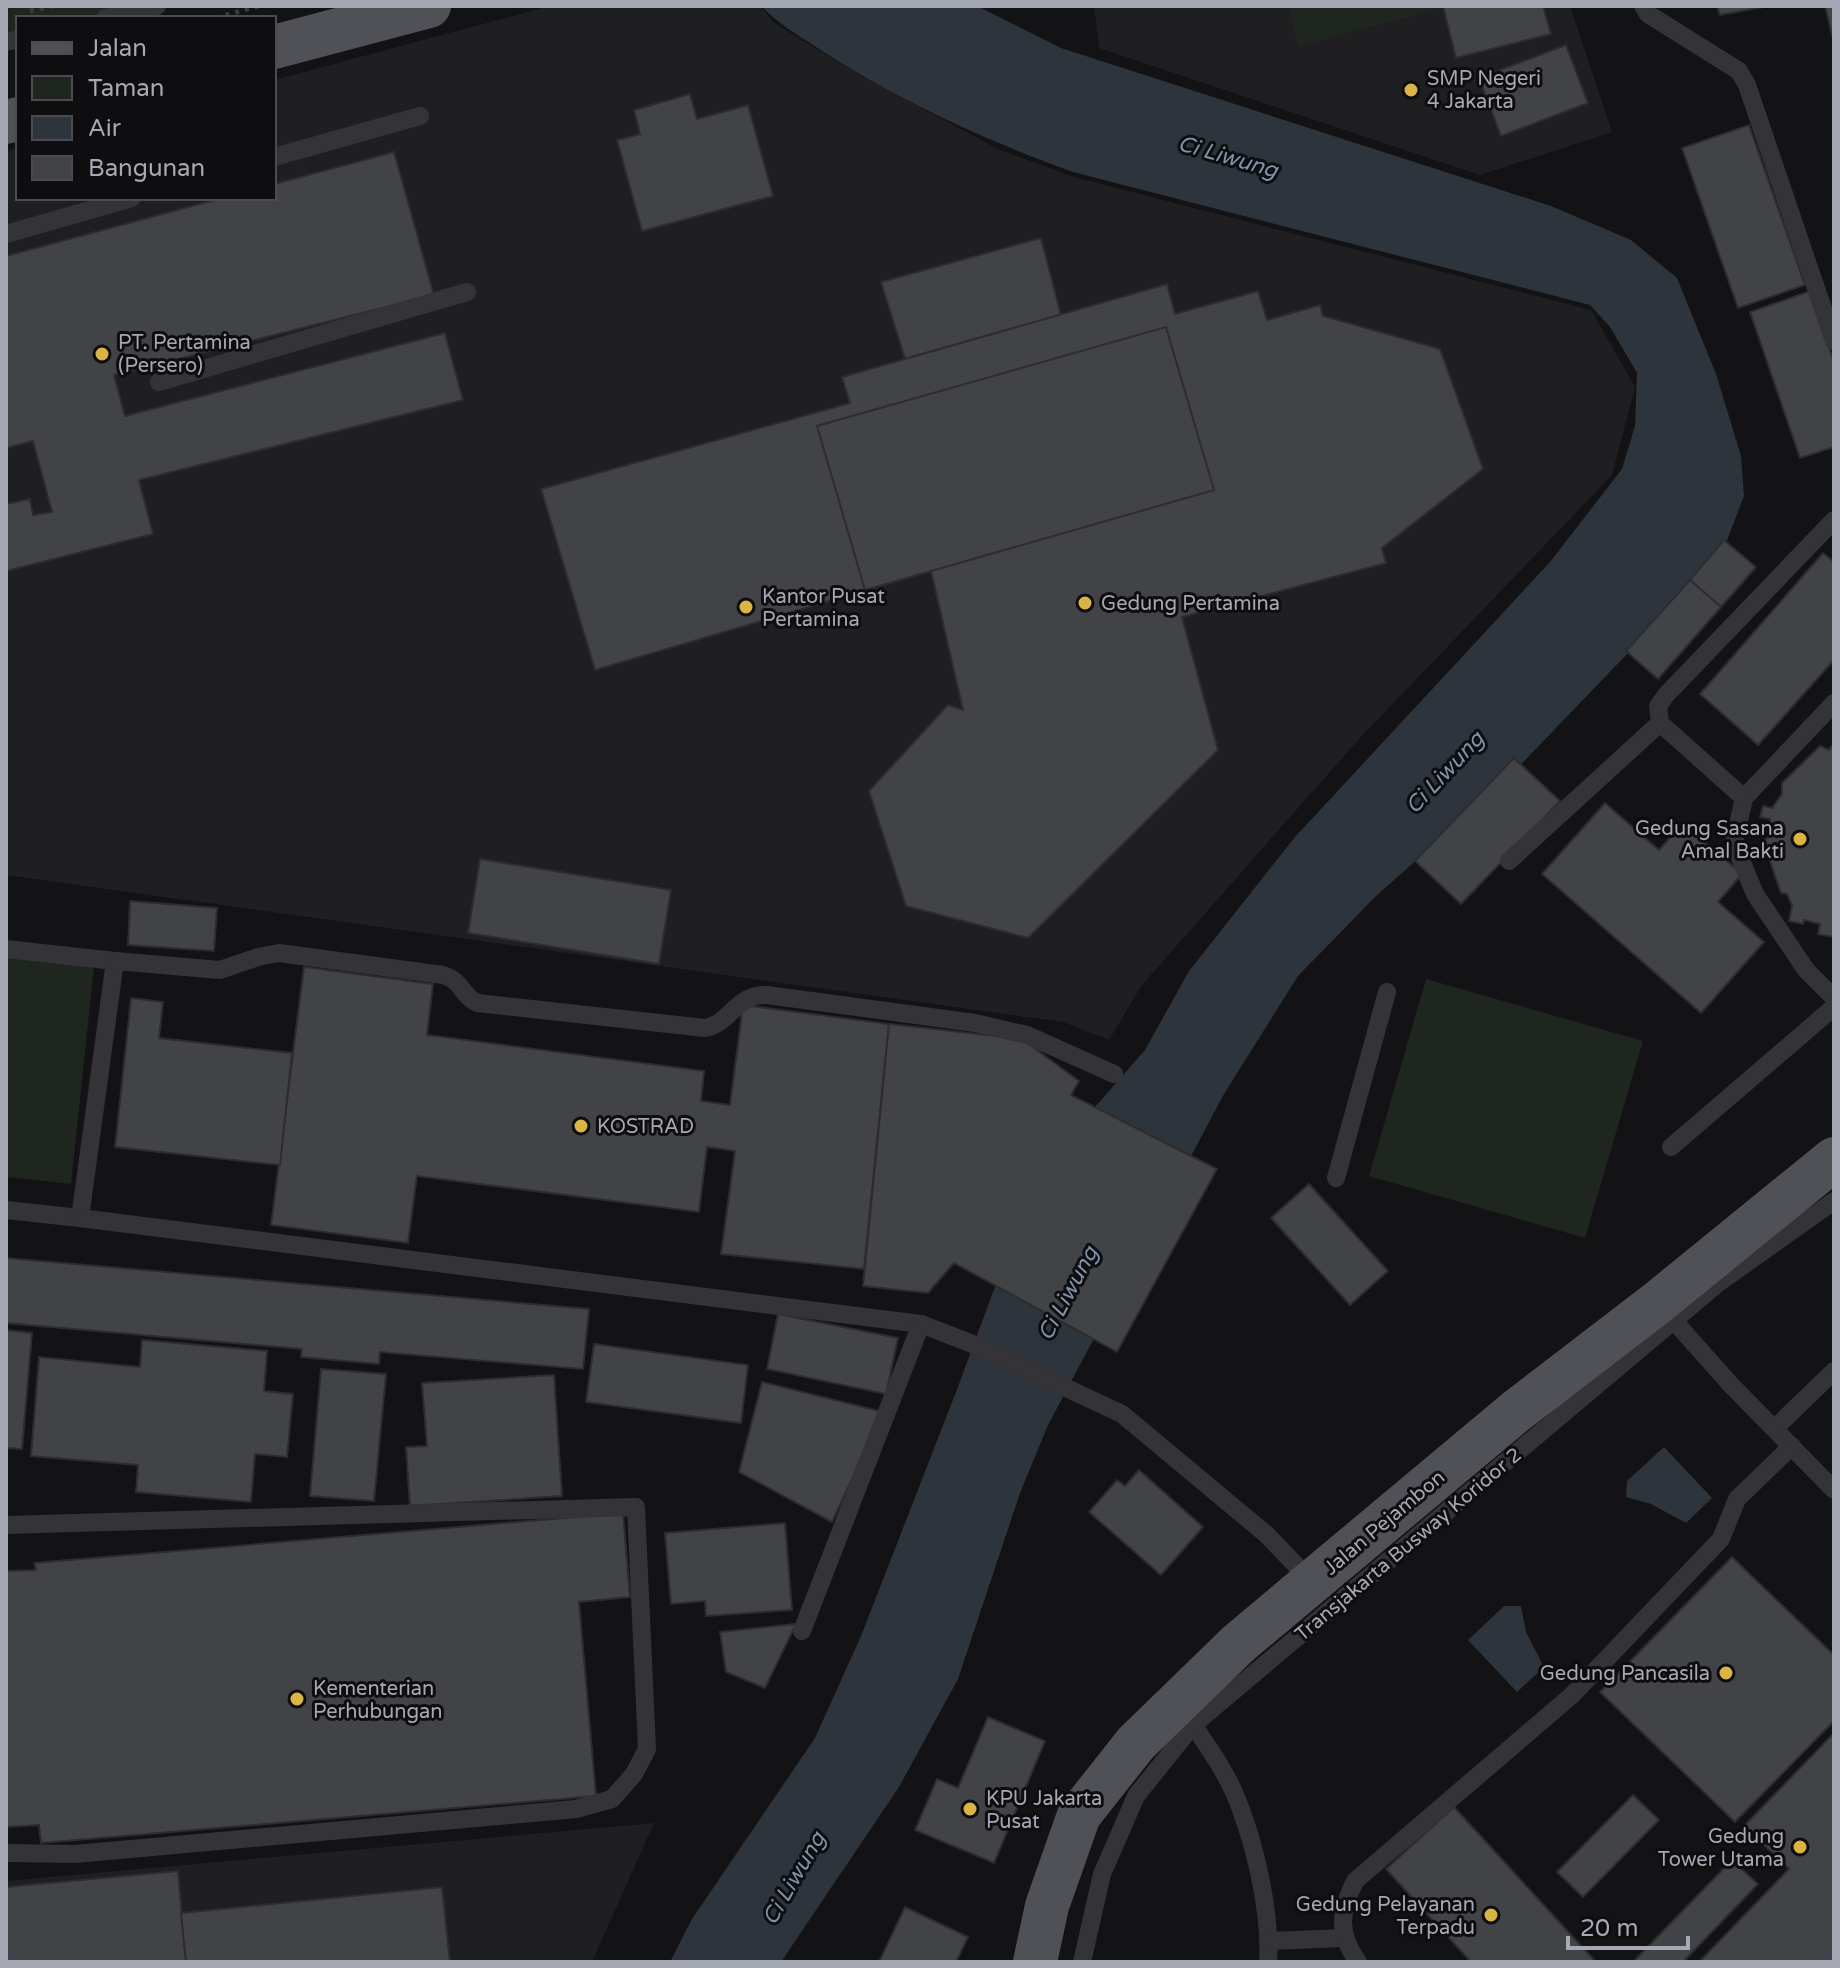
<svg xmlns="http://www.w3.org/2000/svg" width="1840" height="1968" viewBox="0 0 1840 1968" font-family="'Varela Round',sans-serif">
<style>
.built{fill:#1f1f21}
.green{fill:#1f2620}
.water{fill:#2d343b}
.building{fill:#424347;stroke:#2d2d2f;stroke-width:2}
.lines{fill:none;stroke-linecap:round;stroke-linejoin:round}
.path{stroke:#3a3b3f;stroke-width:5;stroke-dasharray:4 6;stroke-linecap:butt}
.service{stroke:#343438;stroke-width:18}
.primary{stroke:#505157;stroke-width:44}
.poi-dot{fill:#dbb543;stroke:#0e0d0f;stroke-width:3}
.labels{text-anchor:middle;stroke-width:6;stroke-linejoin:round;paint-order:stroke}
.poi-label{font-size:20px;fill:#a6a8b3;stroke:#0e0d0f;text-anchor:start}
.street-label{font-size:20px;fill:#a6a8b3;stroke:#0e0d0f}
.water-label{font-size:22px;font-style:italic;fill:#8093aa;stroke:#0e0d0f}
</style>
<rect width="100%" height="100%" fill="#131214"/>
<g class="built">
<polygon points="550,6 760,6 774,23 858,74 1000,150 1074,177 1591,310 1635,387 1612,475 1358,740 1142,985 1109,1040 1063,1022 6,875 6,151 18,148 18,198 274,198 274,80"/>
<polygon points="1094,6 1570,6 1612,132 1480,175 1099,48"/>
<polygon points="654,1823 592,1962 6,1962 6,1881"/>
</g>
<g class="green">
<polygon points="6,6 157,6 105,18 18,18 18,39 6,42"/>
<polygon points="1288,6 1432,6 1433,10 1299,46"/>
<polygon points="6,957 94,967 71,1184 6,1177"/>
<polygon points="1426,979 1643,1041 1585,1238 1369,1176"/>
</g>
<g class="water">
<path d="M761 6H977L1061 48 1551 206 1631 240 1677 278 1716 374 1741 456 1744 496 1726 543 1681 598 1502 784 1375 897 1298 976 1224 1094 1048 1425 1020 1493 958 1679 899 1787 781 1962H670L692 1919 815 1738 861 1636 956 1392 1037 1173 1145 1050 1189 971 1295 837 1550 562 1622 469 1635 426 1637 373 1610 327 1590 305 1073 172C987 141 902 102 825 53 803 38 780 26 761 6Z"/>
<polygon points="1664,1447 1712,1498 1686,1523 1651,1504 1626,1497 1627,1481"/>
<polygon points="1504,1606 1521,1606 1526,1632 1544,1667 1517,1692 1468,1640"/>
</g>
<g class="building">
<polygon points="1443,6 1543,6 1551,34 1456,58"/>
<polygon points="1717,6 1769,6 1720,15"/>
<polygon points="1825,6 1834,6 1834,43"/>
<polygon points="1566,45 1588,103 1501,136 1479,78"/>
<polygon points="690,94 697,119 748,105 773,196 642,231 617,140 640,134 634,110"/>
<polygon points="1749,125 1805,285 1738,308 1682,148"/>
<polygon points="394,152 434,295 114,375 125,416 445,333 463,400 139,480 153,534 6,571 6,504 30,499 33,515 52,512 33,441 6,448 6,256 222,198 274,198 274,184"/>
<polygon points="1041,238 1061,315 905,359 881,282"/>
<polygon points="1167,284 1175,314 1258,291 1267,320 1320,305 1323,316 1440,349 1483,469 1382,548 1386,563 1182,617 1218,750 1028,938 906,906 869,791 948,705 963,710 931,571 595,670 541,489 850,403 842,377"/>
<polygon points="1810,291 1834,362 1834,447 1800,458 1750,312"/>
<polygon points="1166,327 1214,490 865,590 817,426"/>
<polygon points="1724,540 1756,567 1721,607 1690,580"/>
<polygon points="1823,553 1834,562 1834,660 1758,745 1700,694"/>
<polygon points="1690,580 1721,607 1658,679 1626,651"/>
<polygon points="1834,744 1834,937 1818,934 1820,924 1804,920 1803,924 1789,921 1792,906 1787,894 1781,893 1763,841 1770,836 1770,819 1760,817 1763,806 1772,808 1782,794 1782,783 1820,746 1829,750"/>
<polygon points="1514,758 1560,801 1461,904 1415,861"/>
<polygon points="1605,803 1659,850 1683,823 1742,874 1718,902 1764,942 1701,1013 1542,874"/>
<polygon points="480,859 671,890 659,964 468,933"/>
<polygon points="130,901 217,908 214,951 128,945"/>
<polygon points="304,967 433,984 427,1035 704,1071 701,1101 730,1105 743,1005 889,1024 864,1269 721,1254 735,1151 707,1147 699,1212 417,1176 408,1243 271,1225"/>
<polygon points="131,998 163,1002 159,1038 292,1053 280,1165 115,1147"/>
<polygon points="889,1024 1022,1039 1079,1081 1071,1095 1217,1169 1117,1352 954,1263 928,1293 863,1286"/>
<polygon points="1309,1184 1388,1271 1350,1305 1271,1218"/>
<polygon points="6,1258 589,1309 583,1369 380,1352 379,1364 301,1357 302,1349 6,1323"/>
<polygon points="778,1314 898,1338 886,1394 767,1369"/>
<polygon points="6,1330 32,1333 22,1449 6,1448"/>
<polygon points="142,1340 267,1351 264,1391 293,1394 287,1457 255,1454 251,1502 136,1492 138,1465 31,1456 39,1357 140,1367"/>
<polygon points="594,1344 748,1365 741,1423 586,1402"/>
<polygon points="321,1369 386,1374 374,1501 310,1496"/>
<polygon points="554,1375 562,1496 410,1506 406,1447 427,1446 422,1383"/>
<polygon points="762,1382 883,1412 832,1522 739,1472"/>
<polygon points="1139,1470 1203,1527 1161,1575 1089,1512 1117,1480 1125,1486"/>
<polygon points="623,1513 630,1597 579,1602 596,1796 41,1843 39,1825 6,1827 6,1571 36,1570 34,1563"/>
<polygon points="785,1523 792,1610 706,1616 705,1601 671,1604 665,1533"/>
<polygon points="1732,1557 1834,1655 1834,1721 1735,1822 1600,1692"/>
<polygon points="796,1624 765,1688 726,1672 720,1632"/>
<polygon points="988,1717 1045,1741 994,1863 915,1830 937,1779 958,1788"/>
<polygon points="1834,1733 1834,1962 1699,1962 1789,1869 1744,1826"/>
<polygon points="1633,1795 1659,1820 1583,1897 1557,1872"/>
<polygon points="1454,1807 1596,1962 1471,1962 1386,1869"/>
<polygon points="1732,1860 1758,1884 1683,1962 1633,1962"/>
<polygon points="178,1871 186,1962 6,1962 6,1887"/>
<polygon points="442,1887 450,1962 186,1962 181,1913"/>
<polygon points="905,1907 968,1937 956,1962 879,1962"/>
</g>
<g class="lines">
<g class="path">
<polyline points="30,11 52,6"/>
<polyline points="216,18 258,6"/>
</g>
<g class="service">
<polyline points="1643,6 1648,14 1739,71 1747,85 1834,341"/>
<polyline points="105,18 157,6"/>
<polyline points="6,42 18,39"/>
<polyline points="274,157 420,116"/>
<polyline points="6,234 132,198"/>
<polyline points="159,382 467,292"/>
<polyline points="1834,703 1744,798 1734,843 1755,894 1806,970 1834,998"/>
<polyline points="1744,798 1660,723 1658,706 1666,695 1834,520"/>
<polyline points="1509,861 1660,723"/>
<polyline points="6,949 115,961 80,1218 6,1210"/>
<path d="M115 961 220 970 258 957 279 953 443 975C464 982 459 993 477 1003L705 1028C731 1023 737 993 767 995L975 1023 1027 1035 1114 1074"/>
<polyline points="1671,1147 1834,1007"/>
<polyline points="1336,1178 1387,992"/>
<polyline points="80,1218 921,1324 970,1343 1122,1414 1267,1535 1312,1582"/>
<polyline points="1666,1312 1731,1385 1834,1490"/>
<polyline points="1775,1428 1834,1371"/>
<polyline points="6,1525 636,1507 647,1749 634,1774 612,1799 576,1809 75,1854 6,1853"/>
<polyline points="802,1631 921,1324"/>
<path d="M1188 1718C1208 1746 1230 1777 1241 1810 1257 1853 1271 1916 1268 1962"/>
<polyline points="1269,1941 1344,1938"/>
<polyline points="1082,1962 1102,1874 1136,1796 1193,1725 1717,1284 1834,1201"/>
<path d="M1358 1962C1337 1932 1340 1912 1355 1881L1571 1696 1721 1539 1737 1499 1792 1446"/>
</g>
<g class="primary">
<polyline points="274,47 429,6"/>
<polyline points="6,122 18,119"/>
<polyline points="1035,1962 1047,1906 1079,1815 1136,1743 1239,1643 1515,1412 1657,1303 1834,1159"/>
</g>
</g>
<g class="poi-dot">
<circle cx="1411" cy="90" r="8"/>
<circle cx="102" cy="354" r="8"/>
<circle cx="1085" cy="603" r="8"/>
<circle cx="746" cy="607" r="8"/>
<circle cx="1800" cy="839" r="8"/>
<circle cx="581" cy="1126" r="8"/>
<circle cx="1726" cy="1673" r="8"/>
<circle cx="297" cy="1699" r="8"/>
<circle cx="970" cy="1809" r="8"/>
<circle cx="1800" cy="1847" r="8"/>
<circle cx="1491" cy="1915" r="8"/>
</g>
<g class="labels">
<g class="poi-label">
<text x="1427" y="85">SMP Negeri<tspan x="1427" dy="23">4 Jakarta</tspan></text>
<text x="118" y="349">PT. Pertamina<tspan x="118" dy="23">(Persero)</tspan></text>
<text x="762" y="603">Kantor Pusat<tspan x="762" dy="23">Pertamina</tspan></text>
<text x="1101" y="610">Gedung Pertamina</text>
<text x="1784" y="835" text-anchor="end">Gedung Sasana<tspan x="1784" dy="23">Amal Bakti</tspan></text>
<text x="597" y="1133">KOSTRAD</text>
<text x="1710" y="1680" text-anchor="end">Gedung Pancasila</text>
<text x="313" y="1695">Kementerian<tspan x="313" dy="23">Perhubungan</tspan></text>
<text x="986" y="1805">KPU Jakarta<tspan x="986" dy="23">Pusat</tspan></text>
<text x="1784" y="1843" text-anchor="end">Gedung<tspan x="1784" dy="23">Tower Utama</tspan></text>
<text x="1475" y="1911" text-anchor="end">Gedung Pelayanan<tspan x="1475" dy="23">Terpadu</tspan></text>
</g>
<g class="street-label">
<text transform="translate(1384 1522) rotate(-40)" y="7">Jalan Pejambon</text>
<text transform="translate(1408 1544) rotate(-40)" y="7">Transjakarta Busway Koridor 2</text>
</g>
<g class="water-label">
<text transform="translate(1228 156) rotate(16)" y="8">Ci Liwung</text>
<text transform="translate(1444 772) rotate(-47)" y="8">Ci Liwung</text>
<text transform="translate(1067 1293) rotate(-62)" y="8">Ci Liwung</text>
<text transform="translate(793 1878) rotate(-60)" y="8">Ci Liwung</text>
</g>
</g>
<rect width="1840" height="1968" fill="none" stroke="#a6a8b3" stroke-width="16"/>
<rect x="16" y="16" width="260" height="184" fill="#0e0d0f" stroke="#4b4b51" stroke-width="2"/>
<rect x="32" y="42" width="40" height="12" fill="#505157" stroke="#4b4b51" stroke-width="2"/>
<text x="88" y="56" font-size="24" fill="#a6a8b3">Jalan</text>
<rect x="32" y="76" width="40" height="24" fill="#1f2620" stroke="#4b4b51" stroke-width="2"/>
<text x="88" y="96" font-size="24" fill="#a6a8b3">Taman</text>
<rect x="32" y="116" width="40" height="24" fill="#2d343b" stroke="#4b4b51" stroke-width="2"/>
<text x="88" y="136" font-size="24" fill="#a6a8b3">Air</text>
<rect x="32" y="156" width="40" height="24" fill="#424347" stroke="#4b4b51" stroke-width="2"/>
<text x="88" y="176" font-size="24" fill="#a6a8b3">Bangunan</text>
<path d="M1568 1936v12h120v-12" fill="none" stroke="#a6a8b3" stroke-width="4"/>
<text x="1580" y="1936" font-size="24" fill="#a6a8b3" stroke="#0e0d0f" stroke-width="6" paint-order="stroke">20 m</text>
</svg>
